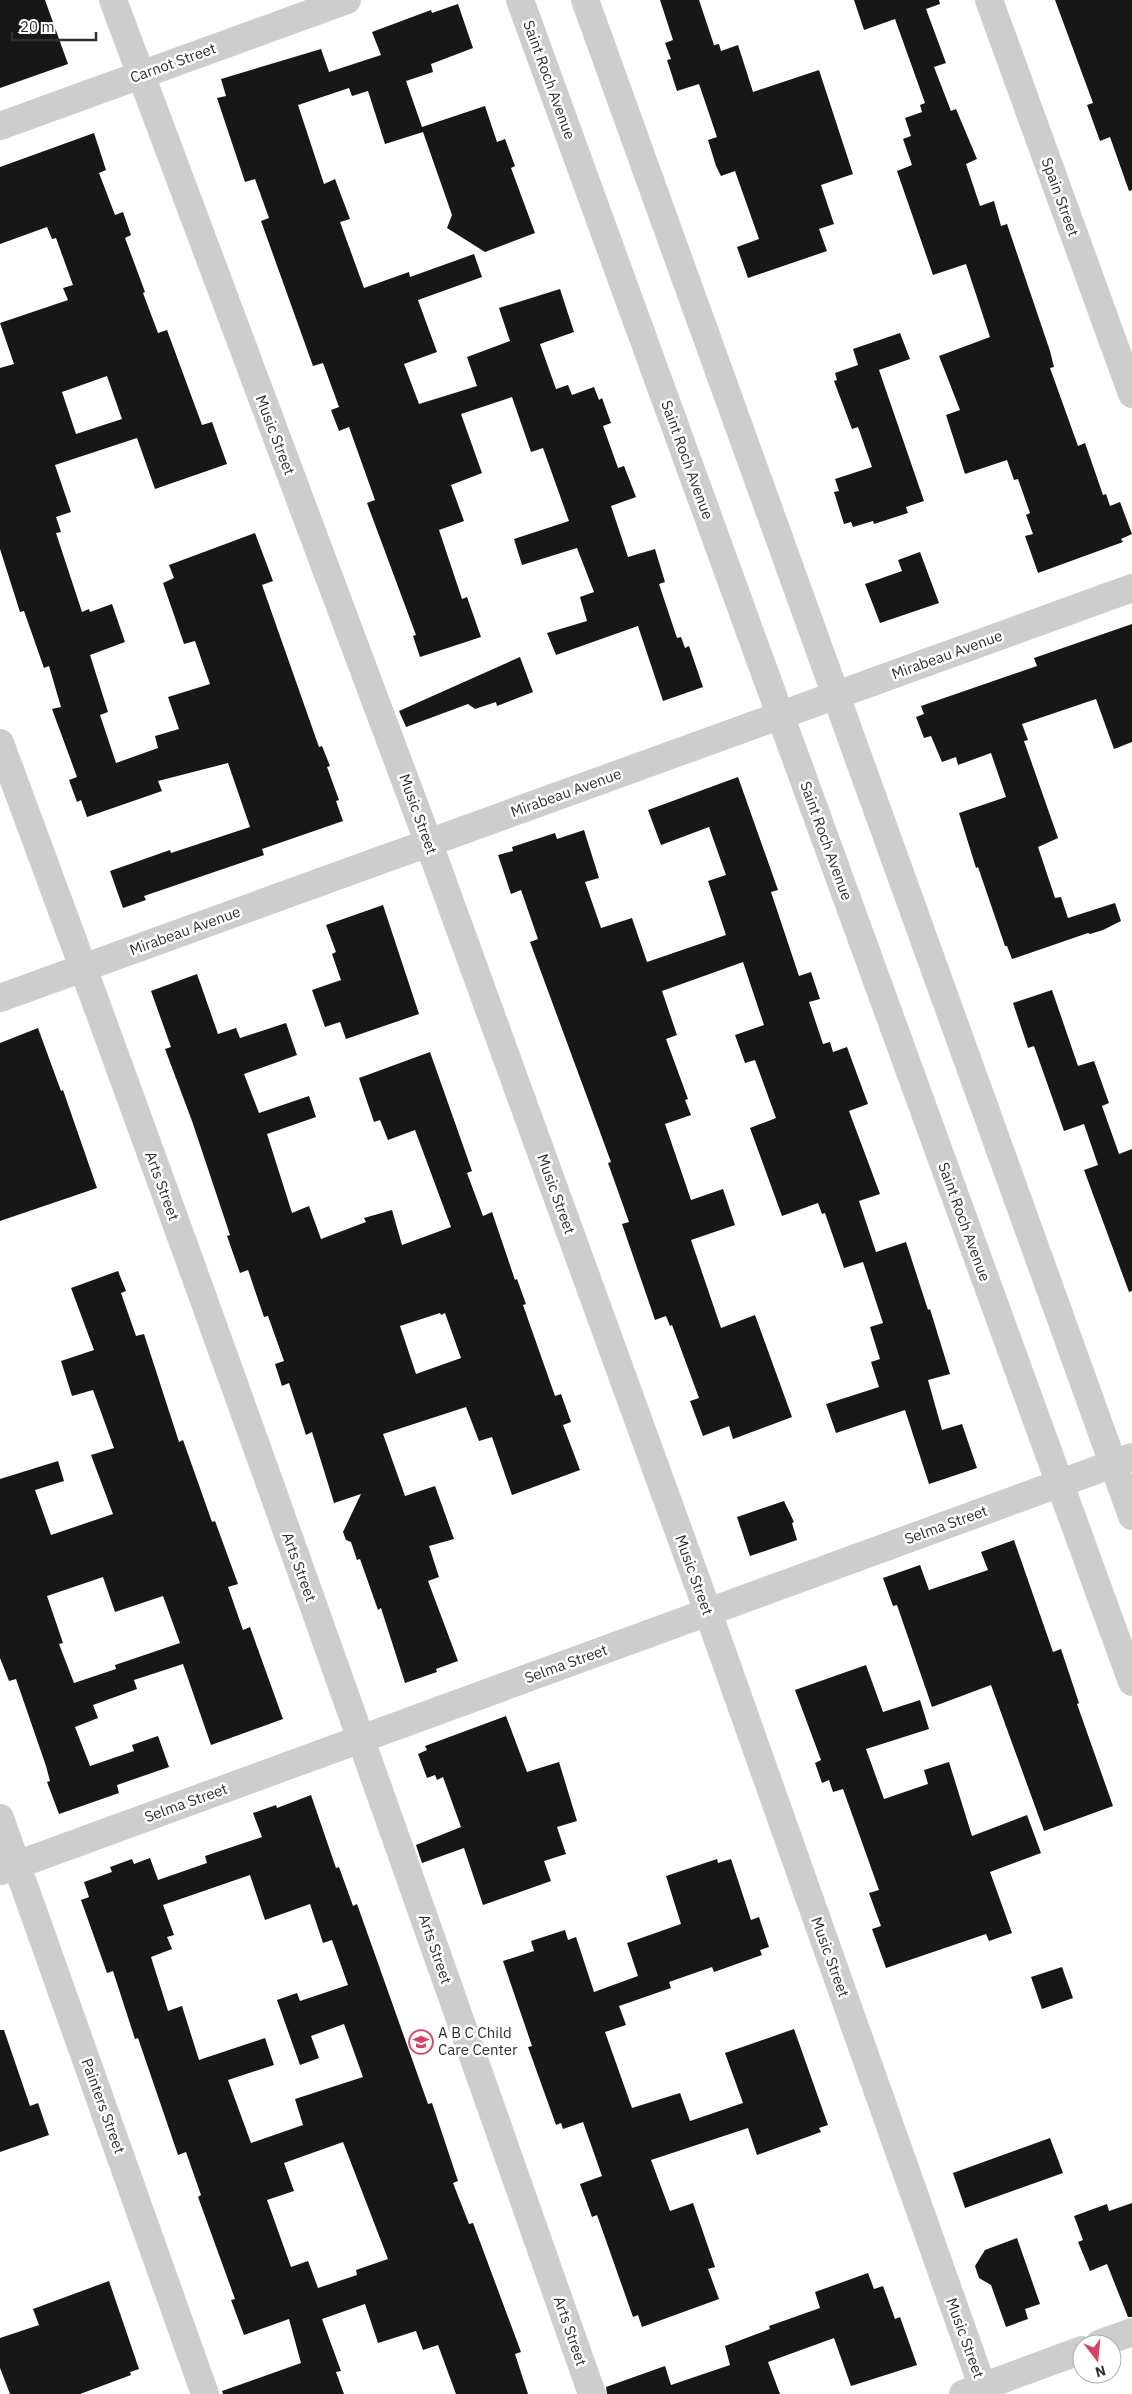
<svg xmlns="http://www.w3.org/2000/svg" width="1132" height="2394" viewBox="0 0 1132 2394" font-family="'IBM Plex Sans',sans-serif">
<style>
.building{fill:#171717;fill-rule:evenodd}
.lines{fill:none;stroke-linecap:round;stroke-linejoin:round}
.minor{stroke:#cdcdcd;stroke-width:28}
.tertiary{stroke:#cdcdcd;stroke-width:28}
.labels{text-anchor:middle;stroke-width:5;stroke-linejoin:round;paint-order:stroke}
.street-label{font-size:15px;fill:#303030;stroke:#fff}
.poi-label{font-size:15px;fill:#303030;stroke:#fff;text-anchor:start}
</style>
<rect width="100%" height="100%" fill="#fff"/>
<g class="building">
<polygon points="0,0 45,0 68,64 0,88"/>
<polygon points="660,0 699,0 714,45 719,44 721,51 738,45 753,92 819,70 853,174 821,185 834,224 819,229 827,251 748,278 737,247 759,239 735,171 721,176 716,166 708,140 717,137 699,84 677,91 667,60 671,59 665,43 673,40"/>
<polygon points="854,0 939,0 940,4 926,9 946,63 934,67 951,111 956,109 977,159 966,164 980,206 994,201 1001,226 1007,224 1050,351 1054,367 1050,368 1078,446 1085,443 1103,495 1106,494 1110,506 1120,502 1132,534 1121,539 1123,542 1038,573 1025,536 1033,534 1026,515 1030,513 1018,479 1014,480 1007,460 965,474 946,415 960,410 939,356 990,337 966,264 933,275 897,171 912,165 903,139 911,136 905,118 922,112 920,105 925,103 895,19 864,30"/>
<polygon points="1055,0 1132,0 1132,190 1129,191 1110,137 1100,141 1087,105 1093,103"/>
<polygon points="458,4 473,48 431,64 433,72 406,81 422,127 485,106 497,142 505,139 515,166 511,168 535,233 485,252 447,228 452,215 423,132 385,144 368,91 352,96 349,88 298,105 324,184 335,179 350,219 340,222 364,288 409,272 410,277 474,254 482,277 418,300 437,352 404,364 419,404 477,386 467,357 510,341 499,308 560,289 574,332 540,344 556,389 568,385 572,395 594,387 599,400 602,398 611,423 603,426 618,468 624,466 636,497 611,506 628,557 655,549 665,582 659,584 677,638 681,637 685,648 689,646 703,687 663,701 638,626 556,655 547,633 587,621 580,597 594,592 577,548 522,565 514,539 569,521 543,448 531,452 512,397 461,414 482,473 451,485 464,521 439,530 462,599 467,597 481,637 420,657 413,636 416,635 367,503 375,500 349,427 339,431 331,410 339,407 323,363 313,366 261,221 269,218 255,179 245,182 217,98 226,96 221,79 321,49 329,72 381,55 372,32 431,10 432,13"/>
<path d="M94 133 106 170 99 173 115 215 123 212 131 235 125 238 145 292 143 293 158 333 167 330 202 425 212 422 227 464 155 489 137 438 55 465 71 512 56 517 61 532 56 533 82 612 89 609 90 612 112 604 125 642 90 655 108 712 100 715 116 763 158 748 155 736 179 729 168 697 210 684 195 641 184 644 163 583 174 578 169 565 255 533 273 581 262 585 319 747 322 746 330 766 327 767 339 800 336 801 343 821 262 849 264 855 144 896 146 900 123 908 110 871 170 850 171 853 250 827 228 763 158 781 162 791 87 817 81 800 77 802 69 780 77 777 52 709 61 707 49 666 44 668 24 611 20 612 0 549V368L14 364 0 323 68 300 63 288 73 285 56 238 52 239 47 227 0 244V167ZM107 376 122 419 76 434 62 392Z"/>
<polygon points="900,333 910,359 879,370 924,501 906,507 908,513 874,524 873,521 853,527 851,522 844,524 834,492 839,491 835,479 872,467 858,427 852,429 834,381 837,380 835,373 858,365 853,349"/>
<polygon points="920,552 939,603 880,623 865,584 902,571 898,560"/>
<polygon points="1132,624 1132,742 1114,749 1096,699 1022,724 1028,740 1024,741 1058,838 1038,847 1055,898 1061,897 1068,918 1115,903 1121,921 1103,930 1090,934 1088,933 1012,959 1007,946 1005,946 978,867 976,868 959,813 1006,797 991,753 958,765 956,757 942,762 931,736 924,738 916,717 924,714 921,706 1037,666 1034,658"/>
<polygon points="520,657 533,692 497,706 496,702 475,709 468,704 406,727 399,711"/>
<polygon points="738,777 778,890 771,892 799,976 811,972 820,999 809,1002 823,1044 830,1042 833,1052 847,1047 868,1104 849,1111 880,1194 859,1201 876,1252 906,1242 928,1310 930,1309 950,1374 928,1380 942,1430 962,1424 977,1468 929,1484 905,1410 836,1433 826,1404 879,1387 871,1362 880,1359 870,1327 883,1323 863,1262 844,1268 825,1213 822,1214 818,1203 782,1216 750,1128 776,1118 755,1060 745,1063 735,1035 764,1025 743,962 662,991 677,1035 666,1039 688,1099 685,1100 691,1115 665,1124 691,1200 723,1189 735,1225 691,1240 721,1328 755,1315 792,1417 733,1439 729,1426 703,1436 690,1401 699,1398 672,1325 670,1326 666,1316 655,1320 622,1224 629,1222 608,1163 611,1162 530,942 538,939 521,890 511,894 498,855 513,851 512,847 555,833 557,839 584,830 599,878 585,882 601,928 632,918 647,962 726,935 708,881 726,875 709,827 661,845 648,810"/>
<polygon points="383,905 419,1014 346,1039 340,1022 325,1027 312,990 341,980 332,954 336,952 326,925"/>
<path d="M197 974 218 1034 236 1028 240 1038 286 1023 297 1055 244 1074 259 1113 309 1096 316 1117 267 1134 292 1213 309 1206 321 1239 366 1222 364 1218 392 1210 402 1245 451 1227 415 1130 388 1140 380 1120 374 1122 359 1078 430 1052 472 1171 467 1173 483 1216 492 1212 515 1280 517 1279 526 1304 523 1305 555 1396 561 1394 571 1422 563 1425 580 1470 512 1495 492 1437 479 1441 466 1407 383 1434 405 1496 435 1486 454 1539 429 1546 439 1577 428 1581 458 1661 436 1669 437 1672 405 1683 381 1608 378 1610 360 1559 357 1560 351 1542 346 1540 343 1532 361 1494 334 1503 312 1432 306 1435 289 1383 282 1386 275 1364 284 1361 268 1316 264 1317 248 1270 240 1273 227 1236 230 1235 192 1121 165 1049 171 1047 151 991ZM440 1313 441 1315 445 1313 461 1358 416 1374 400 1326Z"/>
<polygon points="1052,990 1078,1066 1094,1061 1109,1103 1102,1106 1119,1154 1132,1149 1132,1291 1129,1292 1084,1170 1098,1165 1084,1124 1064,1131 1034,1046 1028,1048 1013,1003"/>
<polygon points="38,1028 61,1091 63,1090 97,1188 0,1221 0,1043"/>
<path d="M118 1271 126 1291 121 1293 136 1336 144 1334 179 1442 183 1440 212 1522 215 1521 238 1584 228 1587 243 1630 250 1627 283 1719 211 1745 183 1664 134 1680 137 1689 93 1705 98 1718 75 1727 90 1766 134 1751 132 1745 158 1736 169 1767 117 1785 119 1793 59 1814 47 1782 50 1781 46 1766 16 1679 9 1681 0 1658V1479L58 1461 64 1481 35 1490 51 1535 113 1514 91 1455 114 1448 93 1390 72 1396 61 1361 94 1350 71 1288ZM103 1577 115 1612 163 1596 180 1643 115 1665 116 1669 74 1683 59 1644 63 1643 47 1596Z"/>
<polygon points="784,1501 794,1522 792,1523 797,1540 750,1556 737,1517"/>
<polygon points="1014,1540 1053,1652 1061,1649 1079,1703 1077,1704 1113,1806 1044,1831 991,1685 932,1707 897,1605 893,1606 883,1578 920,1565 929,1590 988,1570 981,1552"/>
<polygon points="866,1665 883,1712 920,1700 929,1729 866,1749 884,1799 928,1784 924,1770 949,1762 972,1836 1027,1815 1041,1853 990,1872 1012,1933 989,1941 986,1934 886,1968 872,1929 881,1926 869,1893 879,1890 843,1789 833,1792 829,1780 822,1783 815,1763 821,1760 795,1690"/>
<polygon points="506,1716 527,1772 559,1762 577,1821 557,1827 566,1854 544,1861 551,1881 483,1905 464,1848 422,1863 416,1845 461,1827 443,1777 437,1780 435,1775 427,1778 418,1754 427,1750 425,1746"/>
<path d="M311 1795 336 1868 339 1867 353 1906 357 1904 428 2104 432 2103 458 2181 453 2183 469 2224 473 2223 521 2352 515 2354 528 2394H456L438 2345 423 2350 416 2331 378 2343 365 2304 322 2319 341 2371 336 2372 344 2394H223L222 2391 301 2363 289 2319 244 2335 231 2300 235 2299 198 2197 201 2195 186 2152 178 2155 138 2038 135 2039 113 1971 107 1973 81 1900 89 1897 84 1882 112 1872 110 1867 132 1859 134 1864 150 1858 158 1880 207 1863 205 1856 262 1837 253 1813 276 1805 277 1808ZM250 1875 265 1920 310 1904 323 1943 332 1940 348 1985 300 2001 297 1993 277 2000 300 2065 319 2058 311 2036 344 2024 363 2077 295 2099 303 2125 251 2143 228 2080 274 2065 265 2038 199 2060 182 2006 168 2011 151 1957 172 1949 167 1937 174 1935 163 1905ZM343 2142 388 2259 356 2270 357 2275 318 2288 308 2261 291 2267 267 2200 294 2191 284 2163Z"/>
<polygon points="717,1859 718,1863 731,1859 751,1920 759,1917 769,1947 760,1950 762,1955 714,1972 712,1967 669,1982 671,1988 619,2006 626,2025 605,2032 632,2108 680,2093 690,2121 743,2103 725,2053 794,2029 828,2125 819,2128 821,2132 757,2155 748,2128 651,2160 670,2211 693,2203 715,2267 708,2269 719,2299 642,2327 638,2315 633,2317 597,2215 592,2217 580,2184 602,2176 583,2122 563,2129 561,2123 556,2125 528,2047 532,2046 503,1961 534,1951 531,1941 565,1930 568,1940 576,1937 594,1992 638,1976 627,1943 681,1924 666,1876"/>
<polygon points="1062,1967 1073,1998 1042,2009 1031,1977"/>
<polygon points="0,2030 4,2030 30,2106 38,2103 49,2135 0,2152"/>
<polygon points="1050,2138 1063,2173 965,2208 953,2173"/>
<polygon points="1132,2203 1132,2317 1128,2317 1107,2264 1090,2271 1078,2242 1083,2240 1074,2216 1107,2204 1109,2211"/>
<polygon points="1017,2238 1040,2304 1025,2309 1028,2319 1006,2327 991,2285 979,2278 975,2266 985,2250"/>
<polygon points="868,2273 874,2289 883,2286 895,2319 900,2317 917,2365 851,2386 834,2338 768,2362 780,2394 607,2394 606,2387 665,2366 671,2385 730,2365 725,2346 770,2329 769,2326 820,2308 815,2292"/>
<polygon points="109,2281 139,2369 130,2372 131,2375 80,2394 10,2394 0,2368 0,2338 39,2325 33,2309"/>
</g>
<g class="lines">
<g class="minor">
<polyline points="113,0 429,844 708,1612 985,2394"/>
<polyline points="520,0 1132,1682"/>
<polyline points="585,0 1132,1516"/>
<polyline points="989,0 1132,394"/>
<polyline points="0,126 347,0"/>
<path d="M0 743C204 1291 398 1843 592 2394"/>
<polyline points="0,1818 205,2394"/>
<polyline points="0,1871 1132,1457"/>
<polyline points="1099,2344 1132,2332"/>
<polyline points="963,2394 1082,2350"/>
</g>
<polyline class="tertiary" points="0,998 1132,588"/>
</g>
<defs>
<g id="school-ring" transform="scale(1.25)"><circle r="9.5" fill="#fff" stroke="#d74365" stroke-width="1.5"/><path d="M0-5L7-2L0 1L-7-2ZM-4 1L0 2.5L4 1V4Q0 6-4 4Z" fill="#d74365"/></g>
</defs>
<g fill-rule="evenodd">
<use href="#school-ring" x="421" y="2042"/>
</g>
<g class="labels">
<g class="street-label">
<text transform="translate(173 63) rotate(-20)" y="5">Carnot Street</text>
<text transform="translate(549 80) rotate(70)" y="5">Saint Roch Avenue</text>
<text transform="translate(1060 197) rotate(70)" y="5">Spain Street</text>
<text transform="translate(275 435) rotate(69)" y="5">Music Street</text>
<text transform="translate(687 460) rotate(70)" y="5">Saint Roch Avenue</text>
<text transform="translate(947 655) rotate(-20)" y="5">Mirabeau Avenue</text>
<text transform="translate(566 793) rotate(-20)" y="5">Mirabeau Avenue</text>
<text transform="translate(418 814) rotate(70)" y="5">Music Street</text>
<text transform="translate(826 841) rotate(70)" y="5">Saint Roch Avenue</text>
<text transform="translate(185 931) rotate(-20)" y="5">Mirabeau Avenue</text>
<text transform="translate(162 1186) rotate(70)" y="5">Arts Street</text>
<text transform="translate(556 1194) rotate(70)" y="5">Music Street</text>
<text transform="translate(964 1222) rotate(70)" y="5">Saint Roch Avenue</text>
<text transform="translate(946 1525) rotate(-20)" y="5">Selma Street</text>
<text transform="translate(299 1567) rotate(70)" y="5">Arts Street</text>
<text transform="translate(694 1575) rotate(70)" y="5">Music Street</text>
<text transform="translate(566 1664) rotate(-20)" y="5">Selma Street</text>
<text transform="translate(186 1803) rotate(-20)" y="5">Selma Street</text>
<text transform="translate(435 1949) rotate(71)" y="5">Arts Street</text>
<text transform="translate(830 1957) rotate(70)" y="5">Music Street</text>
<text transform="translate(103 2106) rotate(70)" y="5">Painters Street</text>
<text transform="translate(570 2331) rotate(71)" y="5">Arts Street</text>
<text transform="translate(965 2338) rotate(70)" y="5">Music Street</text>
</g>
<g class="poi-label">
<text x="438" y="2038">A B C Child<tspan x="438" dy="17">Care Center</tspan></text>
</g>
</g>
<g transform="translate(1097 2359) rotate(164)"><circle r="24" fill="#ffffff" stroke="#acacac"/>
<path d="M0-4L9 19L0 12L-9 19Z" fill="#d74365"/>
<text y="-8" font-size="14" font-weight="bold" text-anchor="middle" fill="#303030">N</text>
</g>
<path d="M12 32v8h84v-8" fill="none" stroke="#303030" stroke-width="2.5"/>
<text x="20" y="32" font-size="15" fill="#303030" stroke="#ffffff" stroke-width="4" paint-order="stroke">20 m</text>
</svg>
